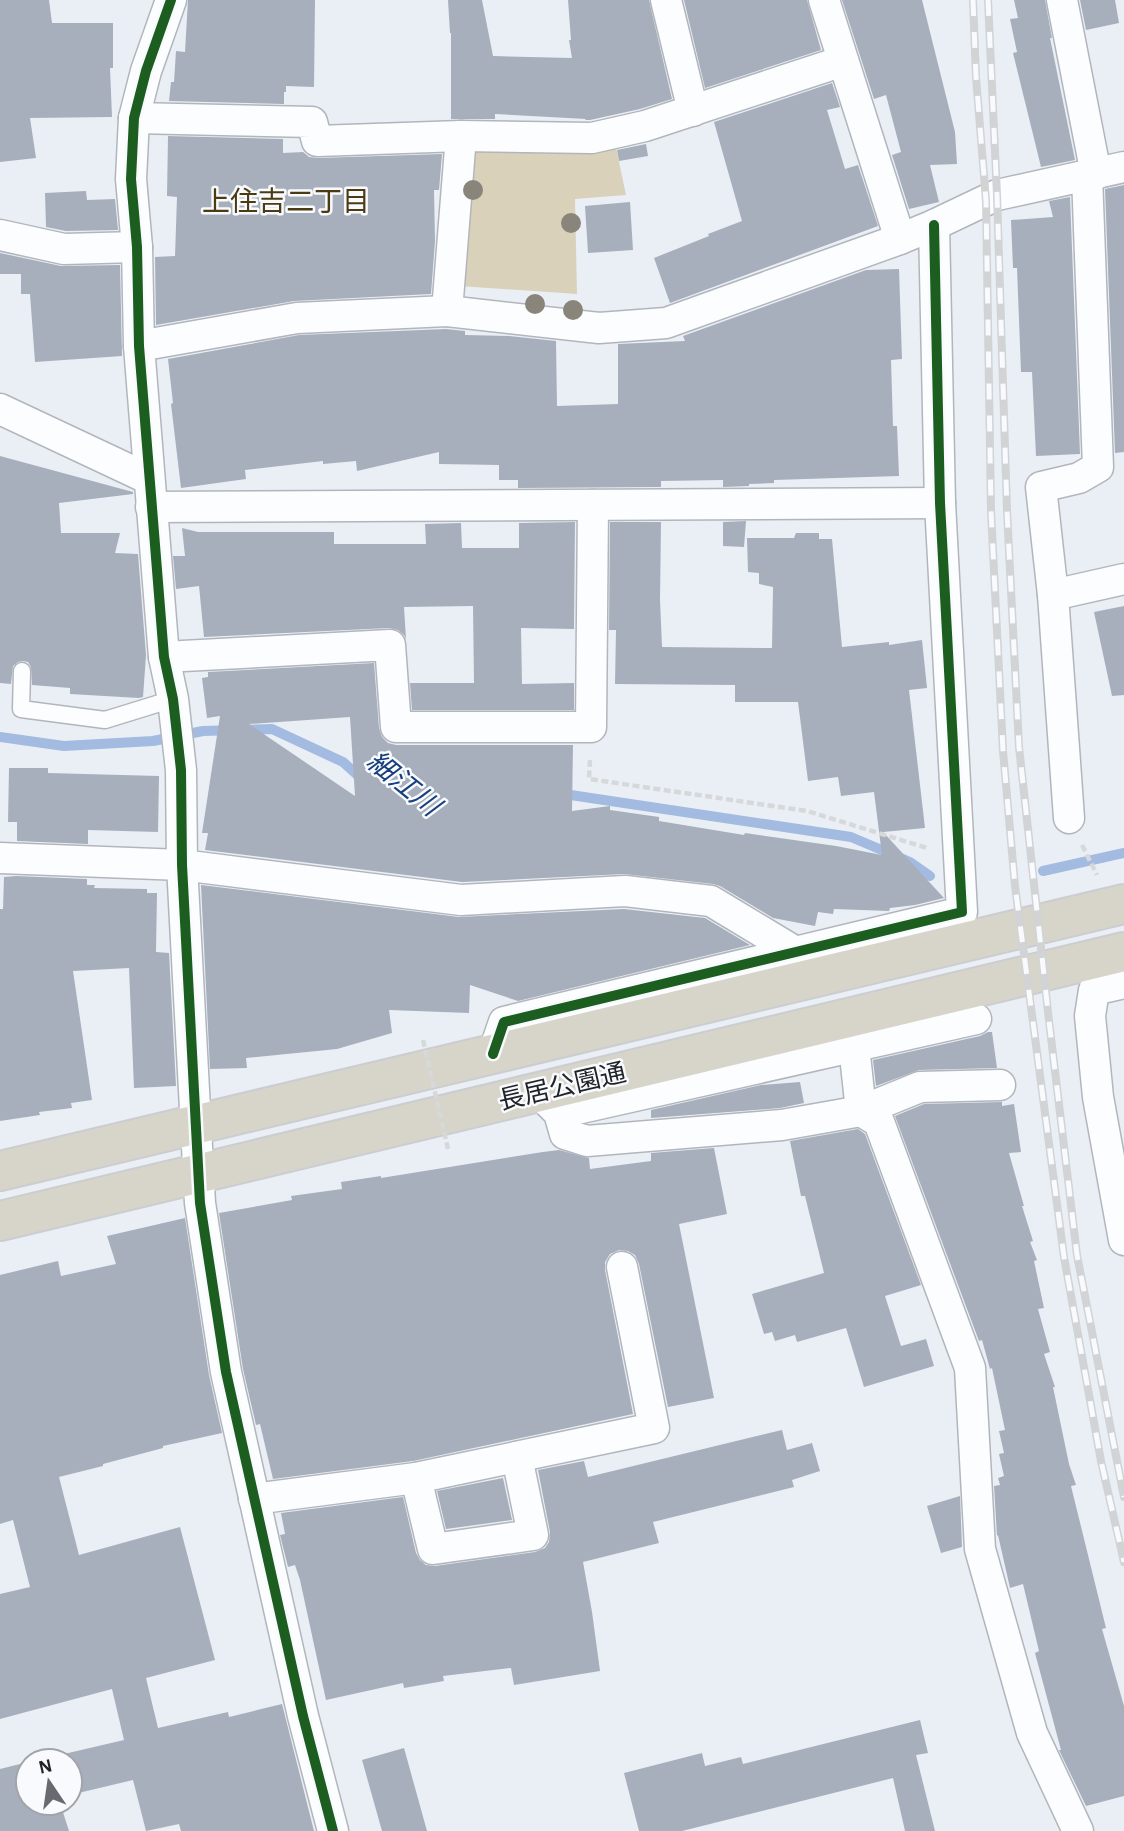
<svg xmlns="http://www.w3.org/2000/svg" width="1124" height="1831" viewBox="0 0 1124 1831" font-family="'Alegreya Sans','Noto Sans JP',sans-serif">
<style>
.green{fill:#dad1bb}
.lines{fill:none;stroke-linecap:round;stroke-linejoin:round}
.stream{stroke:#a3bbe0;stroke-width:10}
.building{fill:#a6afbb;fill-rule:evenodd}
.lane-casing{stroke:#b2b6bc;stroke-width:19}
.street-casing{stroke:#b2b6bc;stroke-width:33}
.highway-casing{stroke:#cbcdd1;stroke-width:42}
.path{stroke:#d6d8da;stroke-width:4.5;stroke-dasharray:7 3.5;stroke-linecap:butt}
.lane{stroke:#fcfdfe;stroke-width:16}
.street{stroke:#fcfdfe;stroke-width:30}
.highway{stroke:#d7d4ca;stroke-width:38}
.rail-casing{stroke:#d1d3d5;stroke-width:8}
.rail{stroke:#f8fafd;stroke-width:5;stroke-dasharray:16;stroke-linecap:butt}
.path-bridge{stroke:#d6d8da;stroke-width:4.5;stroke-dasharray:7 3.5;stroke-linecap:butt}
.cycleway-casing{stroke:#f8fafd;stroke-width:15}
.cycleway{stroke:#1b5e20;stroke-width:10}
.tree{fill:#89857a}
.labels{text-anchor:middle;stroke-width:5;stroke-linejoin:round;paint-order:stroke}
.street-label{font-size:26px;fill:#202328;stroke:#f8fafd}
.neighbourhood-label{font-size:28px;fill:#4a3b13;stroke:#f8fafd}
.water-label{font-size:28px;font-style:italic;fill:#163f7b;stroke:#f8fafd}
</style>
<rect width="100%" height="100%" fill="#eaeff6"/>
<polygon class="green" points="614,138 626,195 575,199 577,294 459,286 466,141"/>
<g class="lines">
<g class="stream">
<polyline points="0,737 64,746 153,741 203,731 272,729 343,762 363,780"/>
<polyline points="561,795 564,794 851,837 910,862 930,876"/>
<polyline points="1043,871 1124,853"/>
</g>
</g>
<g class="building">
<polygon points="0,0 49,0 52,23 113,23 113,68 110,68 112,117 30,118 36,158 0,162"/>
<polygon points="188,0 315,0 314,87 286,86 286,92 284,92 284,104 169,101 171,82 174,82 176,51 185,52"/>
<polygon points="448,0 482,0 493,56 572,58 569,40 571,40 568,0 649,0 672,99 640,109 590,120 585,120 586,119 495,114 495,119 451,119 451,33 450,33"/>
<polygon points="684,0 807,0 821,50 705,88"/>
<polygon points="842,0 922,0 955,132 957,164 930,165 939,202 909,209 892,155 901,152 886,95 874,99"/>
<polygon points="1014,0 1045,0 1052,38 1050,38 1075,160 1041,167 1013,53 1017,52 1010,19 1018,18"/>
<polygon points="1080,0 1115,0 1119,23 1086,30"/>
<polygon points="832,83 840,107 827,110 845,169 858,165 878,226 670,303 654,258 709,236 708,234 742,221 714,122"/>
<polygon points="168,136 283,139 283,153 303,152 309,157 318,158 442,154 439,190 434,190 435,241 431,294 294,301 156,325 155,257 175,256 177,197 167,196"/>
<polygon points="646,144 648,156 619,161 617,150"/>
<polygon points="1124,185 1124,452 1115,453 1105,189"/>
<polygon points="86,191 87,200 115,199 118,230 66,231 46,227 45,193"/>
<polygon points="1070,197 1080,454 1036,456 1032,372 1021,372 1017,268 1013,268 1011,220 1053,217 1049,201"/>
<polygon points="630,202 633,250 588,253 585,206"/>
<polygon points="0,253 61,266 120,265 122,356 35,362 30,294 21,294 21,274 0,274"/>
<polygon points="899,269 902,359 891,360 893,426 897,426 899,476 774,480 774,483 749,484 749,486 723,487 723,480 661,481 661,487 518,488 518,480 499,480 499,465 439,464 439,452 357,471 356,461 323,464 323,461 245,470 246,479 181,488 171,404 173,403 168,359 299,335 446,329 465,331 465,335 509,336 556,341 557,406 618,404 618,344 685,341 683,336 866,270"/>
<polygon points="0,456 133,492 133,494 59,503 61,533 120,533 115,553 138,554 146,655 143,697 139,698 70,694 70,688 32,685 31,667 28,662 23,661 18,662 13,666 11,684 0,683"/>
<polygon points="746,521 744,547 723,546 723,522"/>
<polygon points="575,522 574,629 521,628 522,684 574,683 574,710 412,710 410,683 474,683 473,606 404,607 406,639 404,635 398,630 389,628 204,637 199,586 176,589 173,556 185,556 182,528 198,532 334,532 334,544 426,544 425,524 461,523 462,548 519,548 519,523"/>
<path d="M610 522H661L660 600 662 647 772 648 773 587 759 584V573L748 572 747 538H794L796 533H819V539H832L842 647 889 642V645L922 640 927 688 909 690 925 828 883 832 944 898 915 905 890 908 889 911 834 909 833 914 818 912 815 926 773 918 720 886 713 884 624 874 462 882 205 850 208 833H202L220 716 207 718 202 678 208 677V672L374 663 379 728 382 737 388 743 396 745H573L572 811 610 806V810L659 817V821L744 835 745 833 836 846 882 855 874 792 841 796 838 777 808 781 798 702H735V685L615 684 616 630H609ZM350 717 355 796 249 724Z"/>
<polygon points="1124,606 1124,695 1112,696 1094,612"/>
<polygon points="9,768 48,768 48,773 159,776 158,832 88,830 88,844 17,841 17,822 8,822"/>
<polygon points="16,876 87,879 87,885 95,885 94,888 147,889 147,893 157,893 156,952 169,953 176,1086 134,1088 129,968 73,971 92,1100 71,1103 72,1108 39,1112 40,1115 0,1121 0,909 3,909 4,877"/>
<polygon points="201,885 459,917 624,909 705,918 750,945 518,1001 470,985 469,1013 389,1010 392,1033 337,1049 246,1058 247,1068 210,1069"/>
<polygon points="988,1032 992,1032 997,1068 919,1070 876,1086 873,1060 980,1036"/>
<polygon points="800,1082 804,1103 780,1108 651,1118 651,1110 761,1085"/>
<polygon points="1002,1102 1002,1106 1014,1104 1021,1152 1009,1153 1024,1206 1022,1206 1033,1241 1030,1242 1037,1260 1034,1261 1044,1308 1038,1309 1050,1352 1044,1354 1055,1387 1053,1387 1069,1464 1076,1485 1071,1486 1106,1628 1102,1629 1124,1706 1124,1796 1086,1806 1059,1750 1061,1750 1035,1653 1039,1651 1023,1584 1010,1588 998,1535 997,1536 994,1486 1000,1485 998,1478 1004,1476 999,1454 1004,1453 999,1431 1005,1430 992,1368 990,1369 982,1340 979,1341 895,1116 924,1104"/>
<polygon points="858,1129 865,1134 921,1285 885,1296 901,1346 926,1339 934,1366 864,1387 846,1328 797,1342 795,1335 775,1341 772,1332 764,1334 752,1294 824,1273 805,1196 801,1196 790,1141"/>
<polygon points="714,1148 727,1214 679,1224 714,1398 668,1407 639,1264 635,1255 628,1251 619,1250 610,1254 605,1262 605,1270 633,1414 413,1461 273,1479 260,1424 256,1425 243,1369 219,1213 292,1200 291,1196 342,1189 341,1182 381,1176 381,1178 543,1152 559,1150 589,1158 590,1169 651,1161 651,1153"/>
<polygon points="185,1218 209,1375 222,1433 163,1446 163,1448 103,1464 103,1466 59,1477 79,1555 180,1527 215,1660 146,1678 158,1728 228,1712 229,1717 282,1704 314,1831 181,1831 179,1824 146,1831 133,1780 70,1795 70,1761 34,1761 124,1740 112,1689 0,1719 0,1594 30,1587 13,1520 0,1524 0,1275 58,1261 61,1276 116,1264 107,1236"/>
<polygon points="782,1430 787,1450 812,1443 820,1471 792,1480 794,1487 653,1522 659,1543 583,1562 592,1612 600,1671 514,1685 511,1668 443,1676 444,1681 404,1688 403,1683 326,1700 300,1580 295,1565 288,1567 280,1535 285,1534 281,1513 403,1497 416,1553 420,1560 426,1565 435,1566 535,1552 545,1548 549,1542 550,1532 538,1470 584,1461 588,1477"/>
<polygon points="503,1478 512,1520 446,1529 437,1491"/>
<polygon points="960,1496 962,1547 941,1553 927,1506"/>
<polygon points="920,1720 928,1753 916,1755 935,1831 905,1831 893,1778 682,1831 639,1831 624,1773 702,1753 705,1766 741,1757 743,1764"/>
<polygon points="404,1748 427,1831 382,1831 362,1760"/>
<polygon points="28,1762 28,1803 60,1803 69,1831 0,1831 0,1769"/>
</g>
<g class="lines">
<g class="lane-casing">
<polyline id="lane" points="22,671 21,709 105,720 173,699"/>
</g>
<g class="street-casing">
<g id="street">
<polyline points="171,0 146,71 134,118 131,179 137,247 139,346 164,657 173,699 181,770 182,865 200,1203 226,1372 303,1716 333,1831"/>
<polyline points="666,0 693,111"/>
<polyline points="824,0 900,239 934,225 997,195 1124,167"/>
<polyline points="1062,0 1096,174"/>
<polyline points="134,118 312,122 317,141 461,136 592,138 645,126 843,61"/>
<polyline points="0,235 64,249 137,247"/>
<polyline points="447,311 461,136"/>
<polyline points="139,346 297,318 447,311 599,328 666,323 900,239"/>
<polyline points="0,409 149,479"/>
<polyline points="151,507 940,503"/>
<polyline points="1053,595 1124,579"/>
<polyline points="164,657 390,645 396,727 591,727 593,505"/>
<polyline points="1069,818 1053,595 1041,487 1079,478 1098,467 1087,176"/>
<polyline points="0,858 182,865 461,900 625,891 711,901 794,951"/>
<polyline points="1124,983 1094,990 1090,1016 1098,1097 1124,1240"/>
<polyline points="854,1046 861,1111 879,1122 970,1368 980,1549 1032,1733 1078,1831"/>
<polyline points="493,1054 504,1022 962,912 940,503 934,225"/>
<polyline points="537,1091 559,1113 565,1134 587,1141 782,1125 861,1111 920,1087 1000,1085"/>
<polyline points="559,1113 976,1019"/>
<polyline points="416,1478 433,1549 533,1535 517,1457"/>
<polyline points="254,1499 416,1478 654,1428 622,1267"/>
</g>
</g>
<g class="highway-casing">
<g id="highway">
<polyline points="0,1171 1124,904"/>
<polyline points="0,1221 1124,952"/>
</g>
</g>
<g class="path">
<polyline points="590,760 589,779 807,811 927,848"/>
<polyline points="1082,845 1097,875"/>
</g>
<use href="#lane" class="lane"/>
<use href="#street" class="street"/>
<use href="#highway" class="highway"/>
<g class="rail-casing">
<g id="rail">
<polyline points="973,0 976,77 986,201 991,511 1003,751 1015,886 1064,1257 1101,1461 1124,1562"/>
<polyline points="988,0 997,195 1007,511 1019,747 1049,1021 1077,1255 1124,1497"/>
</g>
</g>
<use href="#rail" class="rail"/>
<polyline class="path-bridge" points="423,1040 448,1149"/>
<g class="cycleway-casing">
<g id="cycleway">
<polyline points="171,0 146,71 134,118 131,179 137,247 139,346 164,657 173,699 181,770 182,865 200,1203 226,1372 303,1716 333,1831"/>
<polyline points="493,1054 504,1022 962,912 940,503 934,225"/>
</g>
</g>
<use href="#cycleway" class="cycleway"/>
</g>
<g class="tree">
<circle cx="473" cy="190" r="10"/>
<circle cx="571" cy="223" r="10"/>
<circle cx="535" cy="304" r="10"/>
<circle cx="573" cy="310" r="10"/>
</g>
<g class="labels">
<g class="street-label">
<text transform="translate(562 1086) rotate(-13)" y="9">長居公園通</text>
</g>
<g class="neighbourhood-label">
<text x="286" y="211">上住吉二丁目</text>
</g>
<g class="water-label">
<text transform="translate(404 783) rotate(39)" y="10">細江川</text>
</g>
</g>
<g transform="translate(49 1782) rotate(347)"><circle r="33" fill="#f8fafd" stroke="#a2a4a8" stroke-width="2"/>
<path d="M0-5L12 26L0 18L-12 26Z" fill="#676a70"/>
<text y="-10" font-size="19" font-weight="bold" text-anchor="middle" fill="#202328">N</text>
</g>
</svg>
